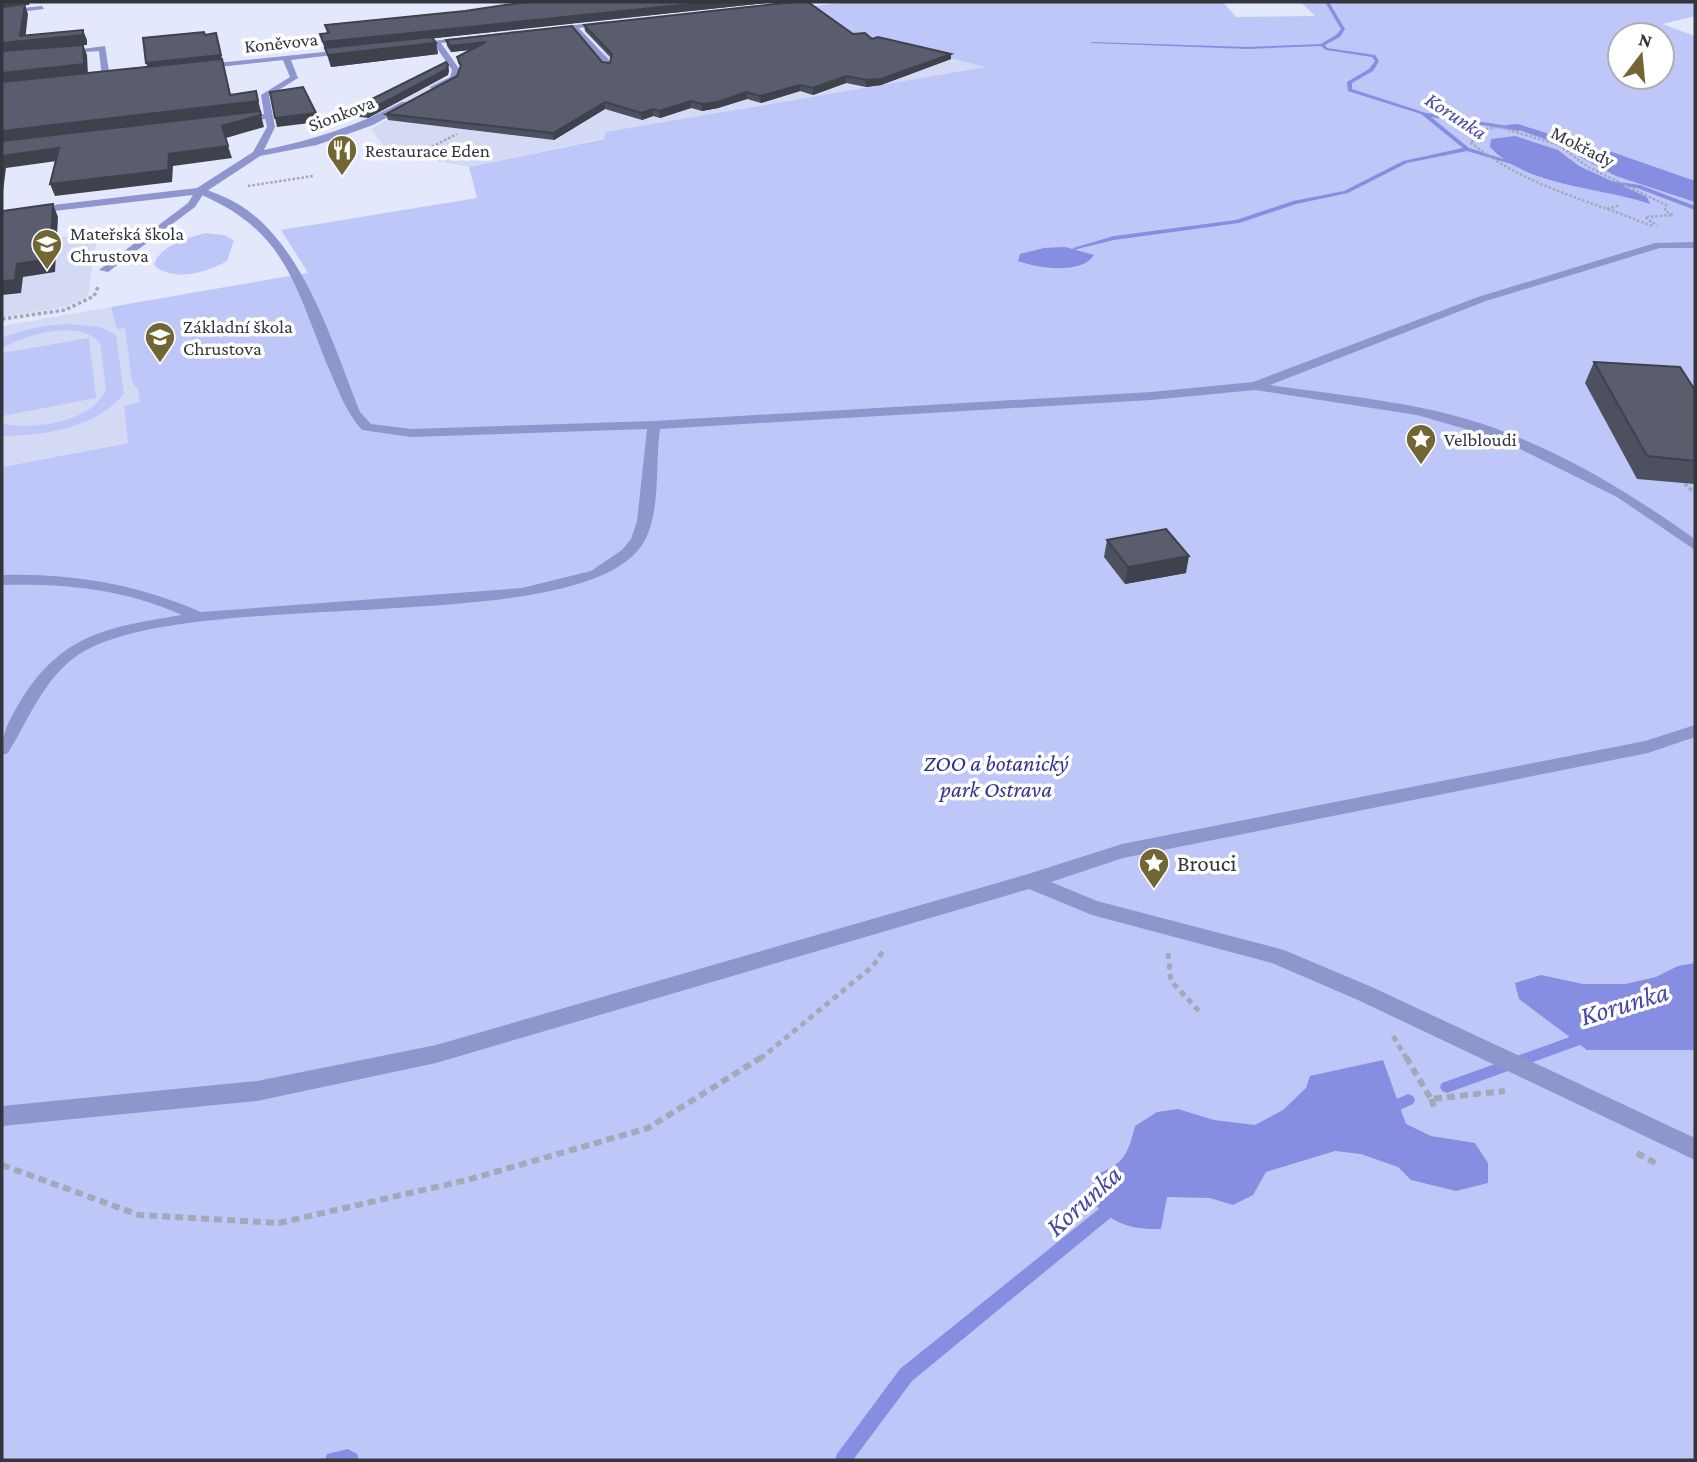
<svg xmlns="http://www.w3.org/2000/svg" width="1697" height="1462" viewBox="0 0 1697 1462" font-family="'Crimson Pro',serif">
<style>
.built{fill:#d5daf4}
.green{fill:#bfc7f8;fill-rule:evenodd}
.water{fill:#858ee0}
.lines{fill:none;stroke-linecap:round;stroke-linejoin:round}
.stream{fill:#858ee0;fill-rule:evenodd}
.path-far3{stroke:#a4a8b8;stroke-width:2.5;stroke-dasharray:2.5 2;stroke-linecap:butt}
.path-far2{stroke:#a4a8b8;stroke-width:3.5;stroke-dasharray:3.5 2.5;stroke-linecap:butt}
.path-far1{stroke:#a4a8b8;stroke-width:5;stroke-dasharray:6 4.5;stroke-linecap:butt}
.path{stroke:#a4a8b8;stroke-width:6;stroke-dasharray:8 5;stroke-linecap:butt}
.service{fill:#8e96cd;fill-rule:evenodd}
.minor{fill:#8e96cd;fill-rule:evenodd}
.wall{fill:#4d505f}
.shaded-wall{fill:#3f414d}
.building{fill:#5a5d6e;stroke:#3f414d;stroke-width:2}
.labels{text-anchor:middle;stroke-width:7;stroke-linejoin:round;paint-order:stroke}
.far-street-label{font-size:19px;fill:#34363e;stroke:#fff}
.far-poi-label{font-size:19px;fill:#34363e;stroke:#fff;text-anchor:start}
.far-water-label{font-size:21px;font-style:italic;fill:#4647a8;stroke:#fff}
.park-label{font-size:23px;font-style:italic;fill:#363493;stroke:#fff}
.poi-label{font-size:23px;fill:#34363e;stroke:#fff;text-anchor:start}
.near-water-label{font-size:28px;font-style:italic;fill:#4647a8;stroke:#fff}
</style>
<rect width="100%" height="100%" fill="#e4e8fd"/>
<g class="built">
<polygon points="822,29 883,41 988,67 744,108 469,167 387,151 371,129 388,119 370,115 440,79 459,81 583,54"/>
<polygon points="98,232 88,296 65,307 2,317 2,245"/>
<polygon points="288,276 332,403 2,467 2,326"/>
</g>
<g class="green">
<path d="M852 2H1223L1236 17 1315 16 1301 2H1695V16L1662 24 1695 36V1460H2V467L128 443 124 406 140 402 138 390 132 382 125 328 117 329 111 307 308 273 281 230 477 198 469 167 604 139 606 132 986 67 883 41 822 29 793 8ZM1620 35H1662V77H1620Z"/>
<path d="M206 233 224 235 234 240 227 261C208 272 173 283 154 265 159 246 188 237 206 233Z"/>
<path d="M69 324 100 327 116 335 124 394C96 428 43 436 2 436V424C33 430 91 423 106 390L100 343C79 318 26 335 2 348V338C24 329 45 325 69 324Z"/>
<polygon points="89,338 96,398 2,416 2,353"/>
</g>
<g class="water">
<polygon points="1518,124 1568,140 1589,151 1575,150 1505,125"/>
<path d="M1515 136 1558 150 1579 166 1647 197 1650 204C1601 187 1527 187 1490 147L1491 139Z"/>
<polygon points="1609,151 1695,181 1695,202 1616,176 1578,156"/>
<path d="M1065 247 1094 255C1082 275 1036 268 1018 261L1020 254 1044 248Z"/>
<polygon points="1695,963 1695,1050 1587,1050 1519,999 1515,983 1541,975 1583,984 1625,984 1656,977 1678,966"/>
<path d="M1383 1060 1406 1124 1431 1136 1475 1143 1488 1163V1183L1456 1191 1411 1180 1398 1167 1361 1154 1335 1151 1266 1172 1253 1195 1233 1205 1210 1198 1167 1197 1161 1229C1132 1230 1113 1224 1092 1202L1093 1176C1123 1164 1127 1158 1135 1126L1157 1112 1178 1109 1214 1120 1255 1125 1283 1110 1306 1088 1310 1076Z"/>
</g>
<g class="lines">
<g class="stream">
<polygon points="1325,2 1329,2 1345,29 1340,37 1325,45 1327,48 1375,55 1379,61 1373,71 1352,83 1352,89 1426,113 1521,128 1519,131 1431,117 1469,148 1525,166 1525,168 1467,151 1407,163 1348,193 1296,204 1239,223 1114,240 1073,250 1073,248 1114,236 1236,220 1293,201 1344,191 1403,161 1463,148 1421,114 1348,91 1347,82 1369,69 1375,61 1372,57 1326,50 1321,46 1248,49 1090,43 1092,42 1248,47 1321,44 1336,35 1341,29"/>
<polygon points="1611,181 1640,185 1695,206 1695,210 1637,188 1609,184 1608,183"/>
<polygon points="1586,1031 1591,1033 1593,1037 1591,1041 1447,1093 1442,1091 1440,1087 1442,1083"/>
<polygon points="1408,1094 1413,1096 1415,1100 1413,1104 1386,1116 1381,1114 1379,1110 1381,1106"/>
<polygon points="1115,1198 1120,1200 1122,1205 1120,1210 912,1381 853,1460 835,1460 837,1454 900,1369 1110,1200"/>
<polygon points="348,1449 357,1454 359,1460 325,1460 327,1454"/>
</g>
<g class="path-far3">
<polyline points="408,159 457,134"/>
<polyline points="248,186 313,176"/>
<polyline points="1607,209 1620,205"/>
<path d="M1652 226C1589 200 1524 186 1470 142L1483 138 1485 129 1499 127 1559 145 1588 167 1666 205 1665 211 1673 215 1645 217 1657 226"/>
</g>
<g class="path-far2">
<polyline points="2,319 65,310 94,296 98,287"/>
<polyline points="1680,480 1695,493"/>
</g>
<g class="path-far1">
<polyline points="1168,953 1171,981 1201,1013"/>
<polyline points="1393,1036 1407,1059"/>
<polyline points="760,1059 873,966 884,950"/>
</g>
<g class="path">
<polyline points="1406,1057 1431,1099 1505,1091"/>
<polyline points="1431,1099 1435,1110"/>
<polyline points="1637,1153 1659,1165"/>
<polyline points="2,1165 139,1215 279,1223 467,1180 648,1128 762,1057"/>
</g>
<g class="service">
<polygon points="570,25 576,25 611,62 611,66 605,66"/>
<path d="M197 189C205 188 214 193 222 196 299 227 331 340 360 412L371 424 411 429 654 421 1151 392 1253 382 1478 297 1655 243 1695 242V248H1660L1486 301 1270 385C1350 397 1435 403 1510 434 1577 460 1637 498 1695 539V550L1617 497 1500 439 1417 415 1255 390 1151 400 660 429C655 463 661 506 646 538 596 644 189 582 78 655 44 678 29 719 8 753L2 755C2 731 9 721 21 700 63 633 109 627 182 615 125 589 64 583 2 585V575C71 573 137 584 201 612L522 588 591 571 622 550 631 539 637 521 647 429 411 437 362 430C346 412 339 392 329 369 295 287 287 230 197 193Z"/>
<polygon points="1695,725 1695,737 1648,753 1123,858 1051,882 1097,901 1284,950 1374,988 1695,1138 1695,1160 1358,1000 1272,963 1092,915 1029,889 436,1063 257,1101 2,1126 2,1106 257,1081 436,1045 1028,874 1122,844 1645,741"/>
</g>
<g class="minor">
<polygon points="797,2 818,2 785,7 781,5"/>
<polygon points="42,6 44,9 2,14 2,10"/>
<polygon points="607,21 610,25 548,31 544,29"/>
<polygon points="517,31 520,35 441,43 460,70 457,80 433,91 430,87 450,77 452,70 434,44 412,46 408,44"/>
<polygon points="105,46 110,78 106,80 102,78 99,51 62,54 58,52"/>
<path d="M353 49 350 53 291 60 298 78 269 96 275 127 264 150C313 140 357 126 402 102H408V106L373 125 317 145 260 156 204 193 195 207 108 272 99 270 188 203 193 195 2 217V211L197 188 253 152 267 127 265 119 238 123 234 120 264 114 261 95 290 77 283 60 200 69 197 65Z"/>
</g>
</g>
<g class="wall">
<polygon points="526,2 775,2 433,38 436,43 438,54 331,67 320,34 327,33 325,25 465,11"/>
<polygon points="584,25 853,34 951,54 951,59 881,85 866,87 846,83 813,95 800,91 761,103 747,99 718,108 702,111 691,108 660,118 653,116 642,120 605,109 554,140 388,120 386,114 457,76 461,67 458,63 457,57 470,50 451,52 447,46 446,40 610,63 611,58 585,31"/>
<polygon points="449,70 448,75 368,118 352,116 350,110"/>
<polygon points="1594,362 1695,390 1695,484 1637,479 1585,383"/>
<polygon points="1107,540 1186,573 1125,584 1104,557"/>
</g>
<g class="shaded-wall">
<polygon points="2,2 30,2 29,5 25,5 28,14 25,41 83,30 87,40 87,45 83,45 87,55 88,75 2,84"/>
<polygon points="710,2 775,2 325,50 323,42"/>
<polygon points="216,33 233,104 256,91 261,112 2,143 2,131 148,68 146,63"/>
<polygon points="486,42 487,48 451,52 450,46"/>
<polygon points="436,43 438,54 331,67 328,55"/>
<polygon points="951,54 951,59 881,85 866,87 866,80"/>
<polygon points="448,65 449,70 448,75 368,118 366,112"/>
<polygon points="846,76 846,83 813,95 813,88"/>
<polygon points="800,85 800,91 761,103 760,96"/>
<polygon points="746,92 747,99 718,108 702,111 702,104"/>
<polygon points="691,101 691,108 660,118 659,111"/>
<polygon points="605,102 605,109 554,140 553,133"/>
<polygon points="653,109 653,116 642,120 641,113"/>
<polygon points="316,113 318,122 277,127 275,118"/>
<polygon points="261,115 264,127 226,138 222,126"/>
<polygon points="228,146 232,158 173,166 172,182 55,196 50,184 169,154"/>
<polygon points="59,148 64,160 6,168 2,199 2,156"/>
<polygon points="53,204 58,217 55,272 23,277 21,293 2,295 2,281 17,264"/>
<polygon points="1189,556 1186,573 1125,584 1128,567"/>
</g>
<g class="building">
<polygon points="526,2 710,2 323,42 320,34 329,33 325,25 465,11"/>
<polygon points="794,2 808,2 853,34 865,33 872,39 878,37 951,54 881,79 866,80 846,76 813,88 800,85 760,96 746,92 718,102 702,104 691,101 659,111 653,109 641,113 605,102 553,133 386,114 457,76 461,65 457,57 486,42 450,46 446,40 572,26 602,62 610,63 612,54 584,25"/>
<polygon points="25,4 20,36 83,30 83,35 2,43 2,7"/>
<polygon points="204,32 205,35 216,33 221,55 146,63 143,38"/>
<polygon points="432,37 436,43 328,55 325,48"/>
<polygon points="83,45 84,64 2,73 2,51"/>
<polygon points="222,59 230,95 256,91 258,101 2,131 2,82"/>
<polygon points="446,62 448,65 447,69 366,112 350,110"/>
<polygon points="303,87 316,113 275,118 270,92"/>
<polygon points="260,111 261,115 222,126 228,146 169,154 168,170 50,184 59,148 2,156 2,141"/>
<polygon points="53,204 50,259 17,264 15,280 2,281 2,211"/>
<polygon points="1594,362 1680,367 1695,390 1695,461 1647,456"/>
<polygon points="1166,529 1189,556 1128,567 1107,540"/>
</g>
<defs>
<g id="restaurant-pin" transform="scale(1.575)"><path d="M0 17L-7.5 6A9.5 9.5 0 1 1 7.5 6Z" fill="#726734" stroke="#fff"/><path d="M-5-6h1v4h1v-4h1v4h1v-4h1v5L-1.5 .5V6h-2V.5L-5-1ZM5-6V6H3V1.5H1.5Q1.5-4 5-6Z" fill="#fff"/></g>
<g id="school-pin" transform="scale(1.575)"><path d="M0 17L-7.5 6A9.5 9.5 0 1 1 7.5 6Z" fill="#726734" stroke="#fff"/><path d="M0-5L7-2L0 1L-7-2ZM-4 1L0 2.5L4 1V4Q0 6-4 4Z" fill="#fff"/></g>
<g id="sight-pin" transform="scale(1.575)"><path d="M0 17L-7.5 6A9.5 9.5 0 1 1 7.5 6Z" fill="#726734" stroke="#fff"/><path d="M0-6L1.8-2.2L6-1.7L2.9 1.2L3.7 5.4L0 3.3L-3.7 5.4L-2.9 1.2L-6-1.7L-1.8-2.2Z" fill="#fff"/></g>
</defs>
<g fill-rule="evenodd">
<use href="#restaurant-pin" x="342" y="150"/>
<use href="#school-pin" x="47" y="244"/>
<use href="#school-pin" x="160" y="337"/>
<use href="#sight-pin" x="1421" y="439"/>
<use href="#sight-pin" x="1154" y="863"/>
</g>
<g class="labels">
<g class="far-street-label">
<text transform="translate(281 42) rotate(-6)" y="7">Koněvova</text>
<text transform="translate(341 113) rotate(-21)" y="7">Sionkova</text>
<text transform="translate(1583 146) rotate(27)" y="7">Mokřady</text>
</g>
<g class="far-poi-label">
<text x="365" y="157">Restaurace Eden</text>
<text x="70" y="240">Mateřská škola<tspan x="70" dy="22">Chrustova</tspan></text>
<text x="183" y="333">Základní škola<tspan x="183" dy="22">Chrustova</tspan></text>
<text x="1444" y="446">Velbloudi</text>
</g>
<g class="far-water-label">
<text transform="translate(1456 116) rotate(33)" y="7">Korunka</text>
</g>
<g class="park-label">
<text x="996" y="771">ZOO a botanický<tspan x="996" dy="26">park Ostrava</tspan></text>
</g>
<g class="poi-label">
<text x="1177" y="871">Brouci</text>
</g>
<g class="near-water-label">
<text transform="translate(1624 1003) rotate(-17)" y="10">Korunka</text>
<text transform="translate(1083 1200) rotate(-42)" y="10">Korunka</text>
</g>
</g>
<rect width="1697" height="1462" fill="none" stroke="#34363e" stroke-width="7"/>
<g transform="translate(1641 56) rotate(16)"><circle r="33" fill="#ffffff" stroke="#aeafb2" stroke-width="2"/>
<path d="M0-5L12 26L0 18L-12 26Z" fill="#726734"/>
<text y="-10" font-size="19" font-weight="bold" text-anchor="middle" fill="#34363e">N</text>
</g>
</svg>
